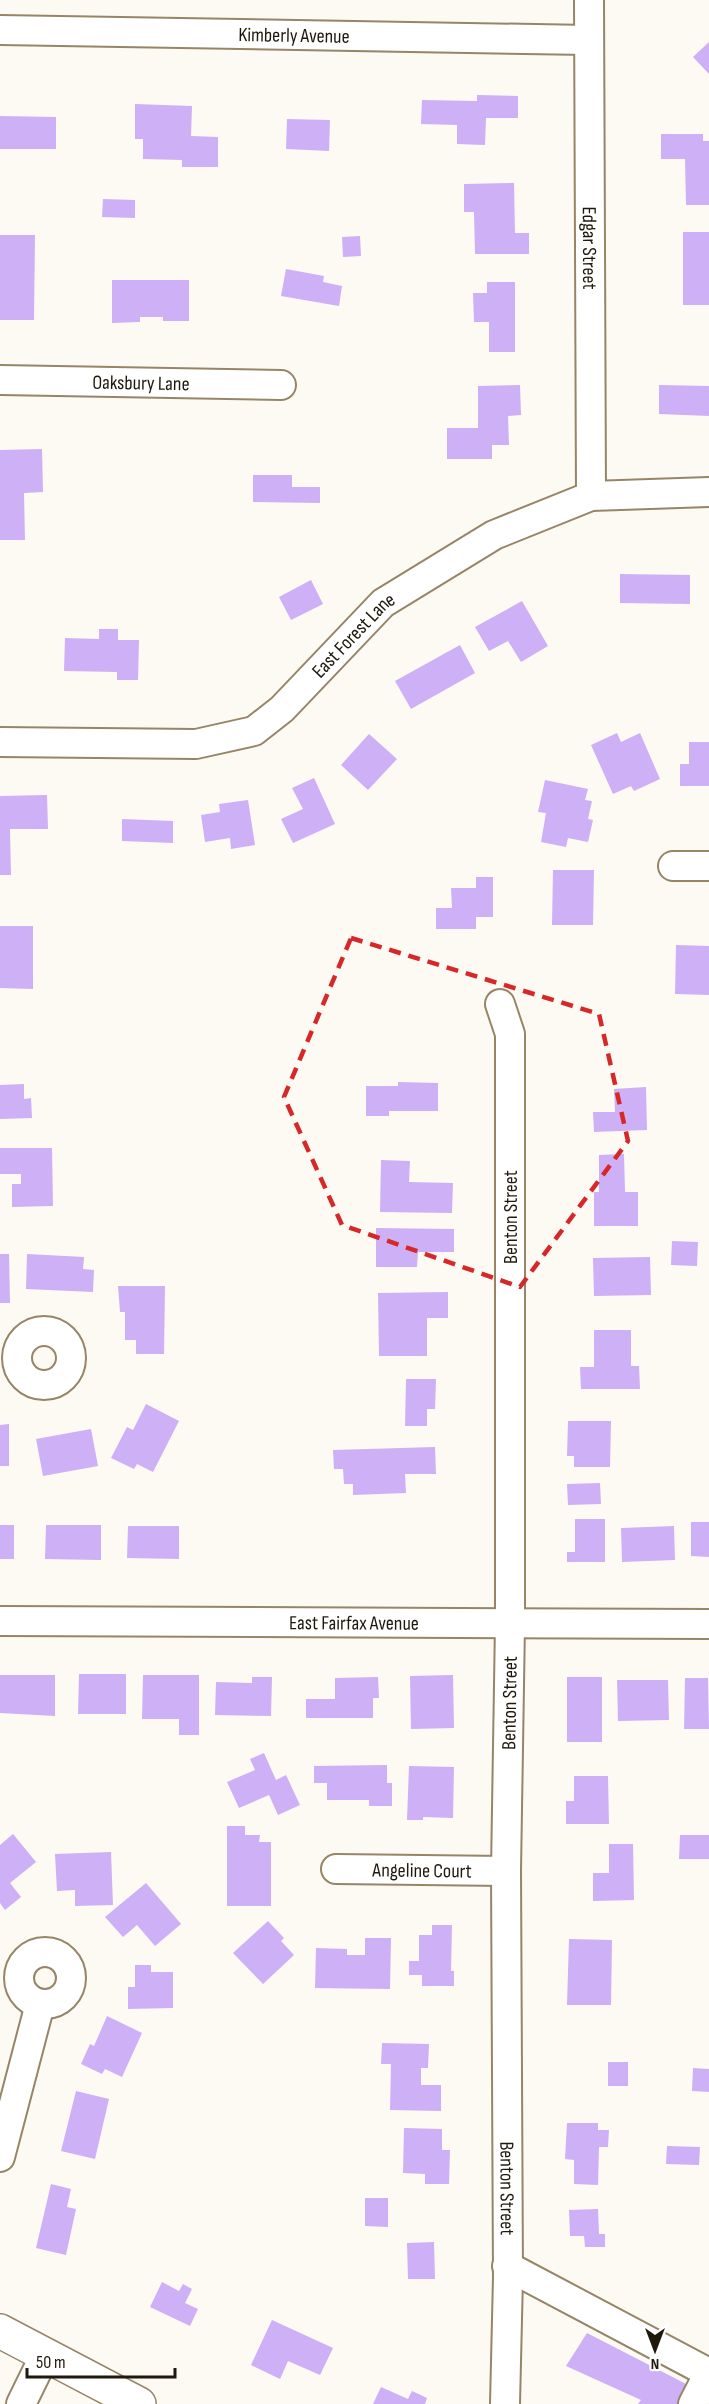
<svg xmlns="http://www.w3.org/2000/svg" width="709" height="2404" viewBox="0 0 709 2404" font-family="'Sofia Sans Condensed',sans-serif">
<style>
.building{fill:#cdb0f6}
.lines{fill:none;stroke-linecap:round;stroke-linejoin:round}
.minor-casing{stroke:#968567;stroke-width:32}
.major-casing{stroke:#968567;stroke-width:36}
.minor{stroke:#fff;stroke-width:28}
.major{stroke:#fff;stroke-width:33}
.marked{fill:none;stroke:#d62828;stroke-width:4.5;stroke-dasharray:12 8;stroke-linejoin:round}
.labels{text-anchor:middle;stroke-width:4.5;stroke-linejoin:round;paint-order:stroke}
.street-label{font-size:20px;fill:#1f190d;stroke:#fff}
</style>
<rect width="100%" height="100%" fill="#fdf9f3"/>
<g class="building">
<polygon points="709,42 709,74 693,57"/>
<polygon points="477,95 518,96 518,118 486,118 485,145 457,144 457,125 421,124 422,100 477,101"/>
<polygon points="135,104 192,106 191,136 218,137 218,167 182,167 182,160 143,159 143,139 135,139"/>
<polygon points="0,116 56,117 56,149 0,149"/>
<polygon points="287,119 330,120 329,151 286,149"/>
<polygon points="661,134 703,134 703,141 709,141 709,205 686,205 685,159 661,159"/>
<polygon points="514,183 515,233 529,233 529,254 475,254 474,212 464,212 464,184"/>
<polygon points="103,199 135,200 135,218 102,217"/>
<rect x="683" y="232" width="26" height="73"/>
<polygon points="0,235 35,235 34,320 0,320"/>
<polygon points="360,236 361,256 343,257 342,237"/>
<polygon points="286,269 324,276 323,282 342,286 339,306 281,296"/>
<polygon points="112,280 189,280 189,321 163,321 163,317 140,317 140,322 112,323"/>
<polygon points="487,282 515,282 515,352 489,352 489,322 474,322 473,293 487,293"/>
<polygon points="520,385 521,415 508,416 509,445 492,445 492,459 447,459 447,428 478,428 478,386"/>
<polygon points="659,385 709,386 709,416 659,414"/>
<polygon points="42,449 43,492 24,493 25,540 0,540 0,450"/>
<polygon points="253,475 292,475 292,487 320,487 320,503 253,502"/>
<polygon points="620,574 690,575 690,604 620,603"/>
<polygon points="311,580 323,604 291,620 279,597"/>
<polygon points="522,601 548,646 521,662 508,641 489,651 475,627"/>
<polygon points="99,629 118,629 118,640 139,640 138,680 117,680 117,672 64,671 65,638 99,639"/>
<polygon points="460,645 475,673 411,709 395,681"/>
<polygon points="617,733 621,742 640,733 660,779 634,791 631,786 613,794 591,745"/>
<polygon points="369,734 397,759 368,790 341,765"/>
<polygon points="689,742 709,742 709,786 680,786 680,764 689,764"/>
<polygon points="314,778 335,824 293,843 281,819 303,809 292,788"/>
<polygon points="545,780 588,789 585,800 592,801 588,819 593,820 588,842 568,838 566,847 541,842 546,813 538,812"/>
<polygon points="47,795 48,829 10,829 11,875 0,875 0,796"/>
<polygon points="248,800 255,845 231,849 230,838 205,842 201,815 220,812 219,804"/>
<polygon points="122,819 173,821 173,843 122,841"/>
<polygon points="553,870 594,870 593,925 552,925"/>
<polygon points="476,877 493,877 493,917 476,917 476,929 436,929 436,908 452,908 451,888 476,888"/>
<polygon points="0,926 33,926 33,989 0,988"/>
<polygon points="676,945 709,946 709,995 675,994"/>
<polygon points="398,1082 438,1083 438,1111 389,1111 389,1116 366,1116 366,1086 398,1086"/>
<polygon points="24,1084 24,1099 31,1098 32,1118 0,1119 0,1085"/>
<polygon points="646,1087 647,1130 594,1132 593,1112 615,1112 614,1089"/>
<polygon points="0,1148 52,1148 53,1206 12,1207 12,1184 21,1184 21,1174 0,1174"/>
<polygon points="624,1154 625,1192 638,1192 638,1226 594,1226 594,1192 599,1192 599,1155"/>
<polygon points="381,1160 410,1161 409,1182 453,1183 452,1213 380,1212"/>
<polygon points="376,1228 454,1229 454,1252 418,1252 417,1267 376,1267"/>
<polygon points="672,1241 698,1242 697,1266 671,1265"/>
<polygon points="0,1254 9,1254 10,1303 0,1303"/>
<polygon points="27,1254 84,1257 83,1269 94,1270 93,1292 26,1289"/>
<polygon points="650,1257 651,1295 594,1296 593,1258"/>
<polygon points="118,1286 165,1286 164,1354 136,1354 136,1340 125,1340 125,1312 120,1312"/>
<polygon points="448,1292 448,1318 427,1318 427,1356 379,1356 378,1293"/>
<polygon points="594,1330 631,1330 631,1366 639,1366 640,1389 581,1389 580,1367 594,1367"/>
<polygon points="406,1379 436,1379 435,1409 427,1409 427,1426 405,1426"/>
<polygon points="146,1404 179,1421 153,1472 137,1464 134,1469 111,1458 127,1427 133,1430"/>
<polygon points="568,1421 611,1421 610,1467 574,1467 574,1456 567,1456"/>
<polygon points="9,1424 9,1466 0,1466 0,1425"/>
<polygon points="91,1429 98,1466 43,1476 36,1439"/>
<polygon points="435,1447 436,1474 405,1474 406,1493 353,1495 353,1484 344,1484 343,1469 334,1469 333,1450"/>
<polygon points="600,1483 601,1504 568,1505 567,1484"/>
<polygon points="575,1519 605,1519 605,1562 567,1562 567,1552 575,1552"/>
<polygon points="691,1522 709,1522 709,1557 691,1556"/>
<rect x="0" y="1525" width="14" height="34"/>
<polygon points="46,1525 101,1525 101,1560 45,1559"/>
<polygon points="128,1526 179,1526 179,1559 127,1558"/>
<polygon points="674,1526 675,1560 622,1562 621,1528"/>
<polygon points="79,1674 126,1674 126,1714 78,1714"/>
<polygon points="0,1675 55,1675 55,1716 0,1713"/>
<polygon points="143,1675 199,1675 199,1735 179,1735 179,1719 142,1719"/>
<polygon points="453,1675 454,1728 411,1729 410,1676"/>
<polygon points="252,1677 272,1677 271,1716 215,1715 216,1682 252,1683"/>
<polygon points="378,1677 379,1698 373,1698 373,1718 306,1718 306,1699 335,1699 335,1678"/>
<rect x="567" y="1677" width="35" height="65"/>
<polygon points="685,1678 708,1678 709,1729 684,1729"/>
<polygon points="617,1680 668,1680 669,1720 618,1721"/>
<polygon points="264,1753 276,1780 286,1775 300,1805 278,1815 269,1795 239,1808 227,1782 255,1770 250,1759"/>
<polygon points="387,1765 387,1783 392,1783 392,1806 369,1806 369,1800 327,1800 327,1783 314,1783 314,1766"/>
<polygon points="409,1766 454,1767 453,1818 423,1817 423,1820 407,1820"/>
<polygon points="574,1776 608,1776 609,1824 566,1824 566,1801 574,1801"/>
<polygon points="227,1826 245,1826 245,1835 260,1835 259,1842 271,1842 271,1906 227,1906"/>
<polygon points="13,1834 36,1862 10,1883 21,1897 5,1910 0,1903 0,1845"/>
<polygon points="680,1835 709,1835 709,1859 679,1859"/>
<polygon points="609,1844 633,1844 634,1900 593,1901 593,1873 609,1873"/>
<polygon points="111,1852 113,1905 75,1906 75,1890 57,1891 55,1854"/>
<polygon points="146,1883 181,1924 155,1946 137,1925 123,1937 105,1917"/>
<polygon points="268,1921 284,1938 281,1941 294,1955 263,1984 233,1953"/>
<polygon points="432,1925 452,1925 451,1971 454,1971 454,1986 422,1986 422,1975 409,1975 409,1961 419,1961 419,1935 432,1935"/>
<polygon points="365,1938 391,1938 390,1989 315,1988 316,1948 347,1949 347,1955 365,1955"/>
<polygon points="569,1939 612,1940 611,2005 567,2005"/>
<polygon points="135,1965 151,1965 151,1972 173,1972 173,2008 128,2009 128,1987 135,1987"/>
<polygon points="107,2016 142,2033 122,2077 105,2069 102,2074 81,2064 90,2044 94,2046"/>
<polygon points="382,2043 429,2044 428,2068 421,2068 421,2085 441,2085 441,2111 390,2110 391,2064 381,2064"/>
<rect x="608" y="2062" width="20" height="24"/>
<polygon points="693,2068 709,2069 709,2092 692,2091"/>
<polygon points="76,2091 109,2099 95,2159 61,2151"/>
<polygon points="567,2123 598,2123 598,2130 609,2130 608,2147 599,2147 598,2185 574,2184 574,2160 565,2159"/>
<polygon points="404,2128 442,2129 442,2150 450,2150 449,2184 425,2184 425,2174 403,2173"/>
<polygon points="667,2146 700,2147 699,2165 666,2164"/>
<polygon points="51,2184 71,2189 67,2207 76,2209 66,2255 36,2248"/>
<polygon points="365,2198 388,2198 388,2227 365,2226"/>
<polygon points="598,2209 599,2234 605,2234 605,2247 585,2247 584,2236 570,2236 569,2210"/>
<polygon points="434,2242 435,2279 408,2279 407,2243"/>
<polygon points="162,2282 179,2291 183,2284 192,2289 185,2303 198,2309 190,2326 150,2307"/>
<polygon points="272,2320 333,2348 320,2375 288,2361 280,2379 251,2365"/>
<polygon points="587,2333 690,2386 680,2404 638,2404 641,2400 566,2366"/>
<polygon points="381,2387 408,2399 412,2391 427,2398 425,2404 373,2404"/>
</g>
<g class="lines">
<g class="minor-casing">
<g id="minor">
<path id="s1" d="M589 0 591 496"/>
<path id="s2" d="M0 30 589 40"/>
<path id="s3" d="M0 380 281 385"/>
<path id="s4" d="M0 742 196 744 254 731 282 709 383 603 494 535 591 496 709 492"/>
<polyline points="673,866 709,866"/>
<path id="s5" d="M500 1004 510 1034V1623L506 1871 508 2277 505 2404"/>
<circle cx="44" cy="1358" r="27"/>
<path id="s6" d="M0 1621 709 1624"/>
<path id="s7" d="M336 1869 506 1871"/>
<circle cx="45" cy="1978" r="26"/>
<polyline points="0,2157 40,2004"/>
<polyline points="507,2266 709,2373"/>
<polyline points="21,2404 45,2355"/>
<polyline points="693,2404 709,2373"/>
</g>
</g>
<g class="major-casing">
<polyline id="major" points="0,2331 139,2404"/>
</g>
<use href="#minor" class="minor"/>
<use href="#major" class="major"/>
</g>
<path class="marked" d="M351 938 599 1014 628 1141 520 1287 342 1225 284 1097Z"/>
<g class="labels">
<g class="street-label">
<text dy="7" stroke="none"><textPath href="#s2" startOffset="294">Kimberly Avenue</textPath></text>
<text dy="7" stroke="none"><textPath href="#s1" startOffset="248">Edgar Street</textPath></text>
<text dy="7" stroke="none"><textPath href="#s3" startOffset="141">Oaksbury Lane</textPath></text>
<text dy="7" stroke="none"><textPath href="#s4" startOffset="394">East Forest Lane</textPath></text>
<text transform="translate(510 1217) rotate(-90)" y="7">Benton Street</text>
<text dy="7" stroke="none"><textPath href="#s6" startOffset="354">East Fairfax Avenue</textPath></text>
<text transform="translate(509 1703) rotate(-89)" y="7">Benton Street</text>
<text dy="7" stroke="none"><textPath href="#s7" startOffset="86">Angeline Court</textPath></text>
<text dy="7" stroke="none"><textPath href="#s5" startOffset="1186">Benton Street</textPath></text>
</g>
</g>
<g transform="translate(655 2350) rotate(180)" stroke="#ffffff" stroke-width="4.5" paint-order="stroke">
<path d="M0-4.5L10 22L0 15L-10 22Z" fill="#1f190d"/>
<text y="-9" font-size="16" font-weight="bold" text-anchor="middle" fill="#1f190d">N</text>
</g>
<path d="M27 2368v9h148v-9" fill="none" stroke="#1f190d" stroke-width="3"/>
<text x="36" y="2368" font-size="18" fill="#1f190d" stroke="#ffffff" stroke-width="4.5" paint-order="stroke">50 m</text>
</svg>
